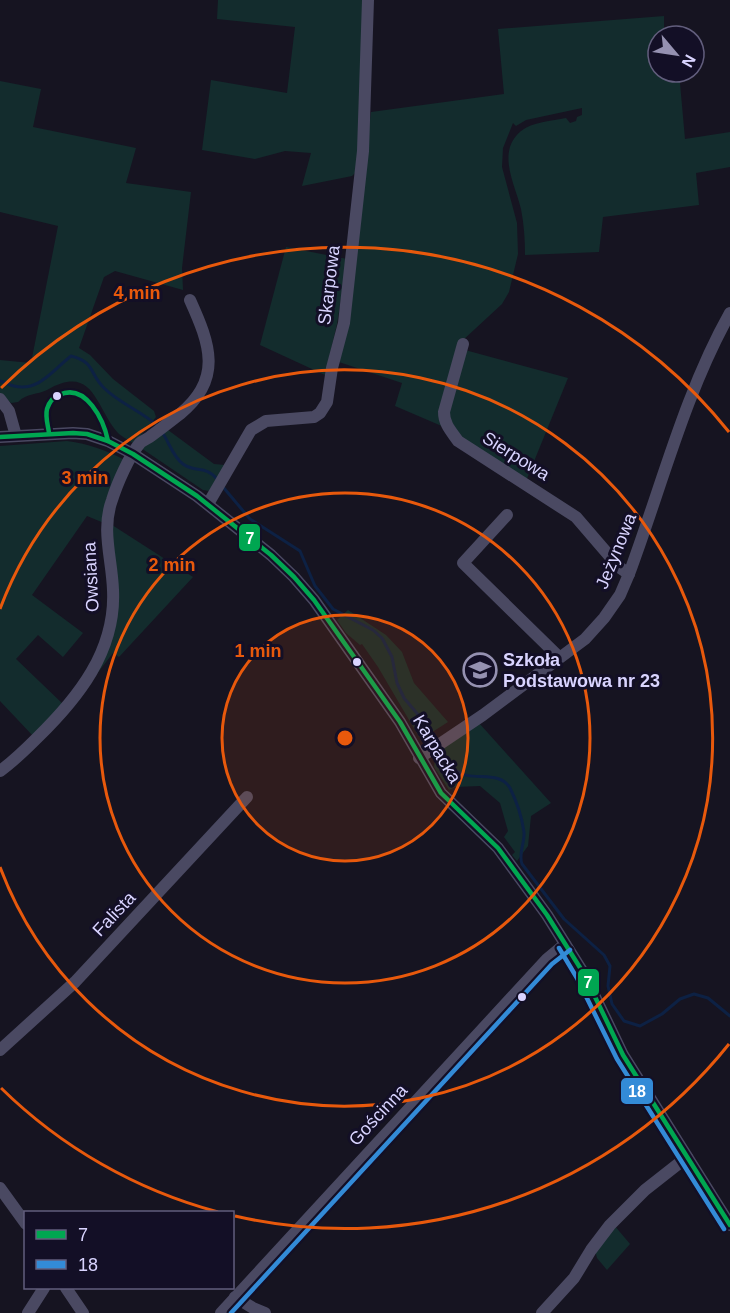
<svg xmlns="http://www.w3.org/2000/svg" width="730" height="1313" viewBox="0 0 730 1313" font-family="Arial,sans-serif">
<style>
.green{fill:#132c2d}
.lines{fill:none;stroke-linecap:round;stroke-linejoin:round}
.stream{stroke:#0d2144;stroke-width:3}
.minor{stroke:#4a4962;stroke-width:12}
.bus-1-casing{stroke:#130f26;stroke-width:9}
.bus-2-casing{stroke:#130f26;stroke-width:9}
.bus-1{stroke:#00a651;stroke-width:4.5}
.bus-2{stroke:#338bd7;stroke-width:4.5}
.ring{fill:none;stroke:#e8590c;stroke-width:3}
.bus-dot{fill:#d9d4ff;stroke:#130f26;stroke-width:2}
.labels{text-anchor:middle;stroke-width:6;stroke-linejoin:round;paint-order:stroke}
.street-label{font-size:18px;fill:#d9d4ff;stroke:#130f26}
.poi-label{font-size:18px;font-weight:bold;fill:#d9d4ff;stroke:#130f26;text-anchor:start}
.centre{fill:#e8590c;stroke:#130f26;stroke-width:3}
.ring-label{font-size:18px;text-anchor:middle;font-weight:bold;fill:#e8590c;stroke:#130f26;stroke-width:6;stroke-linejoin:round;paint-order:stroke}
.line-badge{stroke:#130f26;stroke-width:2}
.badge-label{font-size:16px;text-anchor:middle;font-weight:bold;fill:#fff}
</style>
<rect width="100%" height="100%" fill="#161421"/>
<g class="green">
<polygon points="218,0 364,0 362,109 356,172 352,176 302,186 311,153 285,151 255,159 202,150 211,80 287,93 295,27 217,19"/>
<path d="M664 16V36H658V72H679L685 139 730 132V167L696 173 699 205 603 217 599 252 525 255C525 240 524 224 521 209 515 184 496 152 521 131 532 122 552 121 566 118L570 123 576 121 577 117 582 115V108L526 120 516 126 513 123 503 148 502 167 517 223 518 254 509 292 502 304 462 341 444 427 395 406 402 383 339 362 371 112 504 94 498 29Z"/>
<path d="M0 81 41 89 33 127 136 148 126 183 191 192 182 268 183 290 115 271 104 277 79 348 90 355 113 379 154 411 156 417 134 444C129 440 122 437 118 433 95 407 94 363 47 390 37 395 27 393 18 402L11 403 0 393V360L31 363 58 226 0 212Z"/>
<polygon points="286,247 347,259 337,324 325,375 260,345"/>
<polygon points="465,350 568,378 526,481 460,439 447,421"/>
<polygon points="168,430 214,464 225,465 209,491 203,490 141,448"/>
<path d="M67 441C89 444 106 450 125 460L104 523 87 516 32 595 83 633 63 657 38 635 16 659 65 706 34 737 0 701V446Z"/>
<polygon points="109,523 193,577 119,657 113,653 96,675 110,637"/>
<polygon points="348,610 386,635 402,652 414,683 448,722 423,738 419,737 378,667 362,644 360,645 346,633 337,620"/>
<polygon points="479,723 551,803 531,816 528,846 517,861 512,855 515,852 504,837 508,831 500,803 480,786 455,787 449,790 434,767 436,753"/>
<polygon points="614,1225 630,1244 607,1270 597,1258 595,1250"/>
</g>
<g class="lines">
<g class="stream">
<path d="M0 381C4 382 9 385 14 386 39 392 53 370 71 356 95 362 89 373 104 388 120 404 142 411 159 427"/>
<path d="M162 432C169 442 173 457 183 464 195 473 206 465 217 479"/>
<polyline points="223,487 250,519 300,551 315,586 333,609 373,630 382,638 392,657 397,683 404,698 420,717 436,741"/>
<path d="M439 747C444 754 448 764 455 770 471 783 499 769 510 788 516 800 522 818 524 832 525 843 518 854 522 864L564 919 604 955 610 966 608 986 612 1004 624 1021 640 1026 662 1014 680 999 694 994 708 998 730 1016"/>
</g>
<g class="minor">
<path d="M463 344 444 412C444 424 451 431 458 441L576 517 619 567 629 574"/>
<polyline points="0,399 9,411 16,436"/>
<polyline points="0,437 73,433 87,434 108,441 133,454 197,496 271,555 294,577 314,600 400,722 441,793 498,848 547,915 584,974 623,1055 730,1225"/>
<polyline points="208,504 251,430 266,421 314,417 320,413 327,402 332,368 344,323 363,151 368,0"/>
<polyline points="507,515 463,563 559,657"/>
<path d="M419 758 483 715 585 639 604 618 620 595 629 574C661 488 685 393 730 313"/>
<path d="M0 771C14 761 25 750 37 738 78 698 116 651 113 590 112 559 101 530 112 500 117 484 129 456 140 443 143 440 148 439 151 436 161 429 171 421 180 414 223 379 210 344 190 300"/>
<polyline points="0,1050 75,982 247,797"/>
<polyline points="0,1188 26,1224"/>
<polyline points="66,1288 83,1313"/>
<polyline points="235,1297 253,1308 265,1313"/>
<polyline points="28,1313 44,1288"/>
<polyline points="221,1313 547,959 565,944"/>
<polyline points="542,1313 574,1278 591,1250 610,1225 645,1190 687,1157"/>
</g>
<g class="bus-1-casing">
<g id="bus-1">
<path d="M49 433C48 425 45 417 47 409 49 403 53 397 59 395 86 382 104 421 108 441"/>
<polyline points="0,437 73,433 87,434 108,441 133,454 197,496 271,555 294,577 314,600 400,722 441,793 498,848 547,915 584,974 623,1055 730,1225"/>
</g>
</g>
<g class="bus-2-casing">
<g id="bus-2">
<polyline points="559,948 577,978 617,1059 724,1229"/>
<polyline points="231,1313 552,964 570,950"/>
</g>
</g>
<use href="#bus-1" class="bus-1"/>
<use href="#bus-2" class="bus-2"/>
</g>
<circle cx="345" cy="738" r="123" fill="#e8590c" fill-opacity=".12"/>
<g class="ring">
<circle cx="345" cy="738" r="123"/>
<circle cx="345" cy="738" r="245"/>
<path d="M0 609A368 368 0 1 1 0 867"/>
<path d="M729 1044A491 491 0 0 1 235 1216M218 1212A491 491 0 0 1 1 1088M1 388A491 491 0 0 1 729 432"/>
</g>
<defs>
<g id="school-ring" transform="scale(1.725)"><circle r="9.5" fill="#130f26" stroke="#9591b1" stroke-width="1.5"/><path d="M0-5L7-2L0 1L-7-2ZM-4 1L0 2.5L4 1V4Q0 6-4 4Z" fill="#9591b1"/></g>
</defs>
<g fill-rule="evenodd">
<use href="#school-ring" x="480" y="670"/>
</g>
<g class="bus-dot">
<circle cx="57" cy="396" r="5"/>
<circle cx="357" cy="662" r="5"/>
<circle cx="522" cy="997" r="5"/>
</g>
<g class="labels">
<g class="street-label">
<text transform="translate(329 285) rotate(-83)" y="6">Skarpowa</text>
<text transform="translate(516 456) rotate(32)" y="6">Sierpowa</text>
<text transform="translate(616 551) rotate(-68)" y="6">Jeżynowa</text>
<text transform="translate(91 577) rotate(-93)" y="6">Owsiana</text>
<text transform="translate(437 749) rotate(59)" y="6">Karpacka</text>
<text transform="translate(114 914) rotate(-47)" y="6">Falista</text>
<text transform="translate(378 1115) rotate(-47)" y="6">Gościnna</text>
</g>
<g class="poi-label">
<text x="503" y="666">Szkoła<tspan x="503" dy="21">Podstawowa nr 23</tspan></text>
</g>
</g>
<circle cx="345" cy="738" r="9" class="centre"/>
<g class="ring-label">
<text x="137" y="299">4 min</text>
<text x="85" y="484">3 min</text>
<text x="172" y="571">2 min</text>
<text x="258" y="657">1 min</text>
</g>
<g class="line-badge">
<rect x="238" y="523" width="23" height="29" rx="6" fill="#00a651"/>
<rect x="577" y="968" width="23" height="29" rx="6" fill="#00a651"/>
<rect x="620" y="1077" width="34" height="28" rx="6" fill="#338bd7"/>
</g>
<g class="badge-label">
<text x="250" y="544">7</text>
<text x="588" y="988">7</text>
<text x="637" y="1097">18</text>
</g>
<rect x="24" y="1211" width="210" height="78" fill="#130f26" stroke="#625e7d" stroke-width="1.5"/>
<rect x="36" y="1230" width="30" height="9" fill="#00a651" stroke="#625e7d" stroke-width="1.5"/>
<text x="78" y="1241" font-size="18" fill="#d9d4ff">7</text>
<rect x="36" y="1260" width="30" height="9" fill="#338bd7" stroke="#625e7d" stroke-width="1.5"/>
<text x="78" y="1271" font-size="18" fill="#d9d4ff">18</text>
<g transform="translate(676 54) rotate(119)"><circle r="28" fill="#130f26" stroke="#625e7d" stroke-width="1.5"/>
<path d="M0-4.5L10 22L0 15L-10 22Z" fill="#9591b1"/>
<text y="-9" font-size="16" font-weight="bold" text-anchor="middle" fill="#d9d4ff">N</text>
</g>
</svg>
